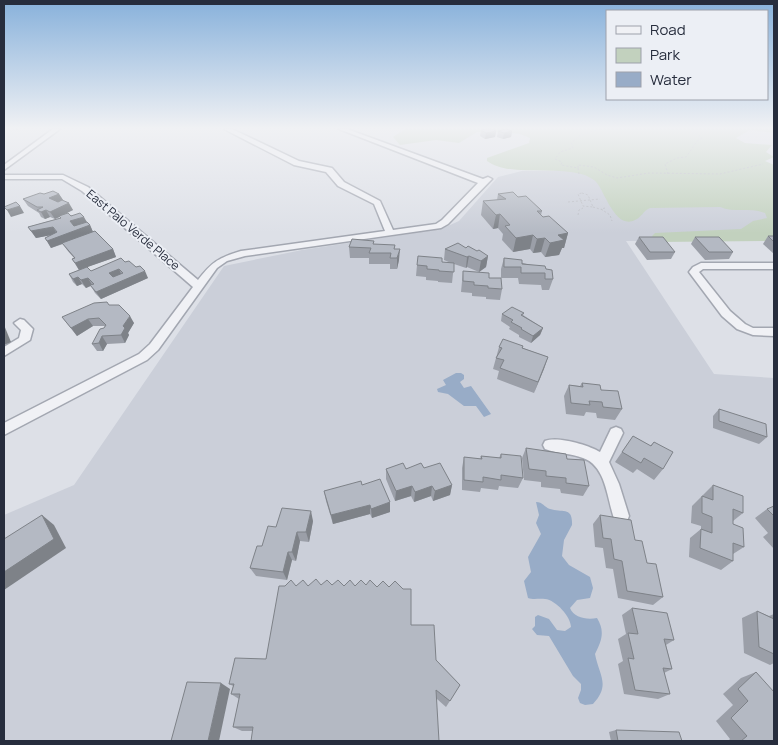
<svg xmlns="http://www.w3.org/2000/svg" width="778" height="745" viewBox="0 0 778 745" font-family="Manrope,sans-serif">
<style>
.built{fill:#cbcfd9}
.green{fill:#c2d1be}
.water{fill:#98acc7}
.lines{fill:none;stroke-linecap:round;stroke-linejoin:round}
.minor-casing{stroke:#a3a7b1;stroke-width:3}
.path{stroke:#bcbec5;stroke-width:1;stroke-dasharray:2 2;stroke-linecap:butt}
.minor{fill:#f0f1f5;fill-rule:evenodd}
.wall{fill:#9b9fa8}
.shaded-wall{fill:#7e8288}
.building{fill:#b4b9c3;stroke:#7e8288;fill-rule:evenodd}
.labels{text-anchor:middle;stroke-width:4;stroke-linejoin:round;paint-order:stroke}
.far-street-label{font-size:12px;fill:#272d3d;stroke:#eceff5}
</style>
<rect width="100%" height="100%" fill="#dde0e7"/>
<polygon class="built" points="774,169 774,240 626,241 714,374 774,378 774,741 4,741 4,515 74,485 224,266 302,250 441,229 459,221 498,177 522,171"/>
<path class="green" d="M405 129H774V133L750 130 736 138 745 143 772 145 766 152 774 157 765 161 774 165V241L657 242 652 236 655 233 741 229 753 221 767 218 765 213C749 207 734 213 720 207L650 208C643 211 641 218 635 220 616 230 605 193 597 183 594 179 586 175 581 174 552 166 509 177 487 161V158L529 143 530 138 520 134 500 132H477L459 143 436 140 400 145 393 137Z"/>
<g class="water">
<polygon points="456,373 461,373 464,375 464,379 460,382 464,388 471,386 491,414 484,417 476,406 464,406 448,394 438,392 437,389 446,385 443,380"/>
<path d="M536 502C543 502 544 507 550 509 562 513 573 506 572 525L564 540 562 556 569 565 590 577 593 588 590 598 577 600 570 608C574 618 587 620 597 618 605 631 602 640 595 654 599 675 611 685 593 704L585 705 580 703 578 698 581 690V684L573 676 549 636 537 635 532 629 535 626V617L538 615 549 619 557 630 565 631 571 627C571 617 556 600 545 599 539 598 534 600 528 598L524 581 531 572 528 557 541 534 536 523 539 515Z"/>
</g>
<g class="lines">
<g class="minor-casing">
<g id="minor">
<polygon points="53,129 60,129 4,170 4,165"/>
<path d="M224 129H232L299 161 332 168 344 182 380 201 393 230 436 224 442 220 478 183 339 129H347L483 179 488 177 492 179 448 224 441 228 245 256 227 261 217 268 158 350 147 360 4 435V423L139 354 150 344 193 287 82 191 62 179H4V175H63L88 187 198 280C212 262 218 258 241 251L385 231 374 204 338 186 326 172 294 165Z"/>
<polygon points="701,263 774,263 774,269 703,269 699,272 730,311 745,324 753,328 774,328 774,336 753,335 737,329 722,316 689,272 693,267"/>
<polygon points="20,319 24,320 33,329 30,340 4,356 4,347 19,338 21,330 14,323"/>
<path d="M616 427 621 429 623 433 609 462 619 484 629 516 627 521 621 524 615 521C607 501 607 466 583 458 571 453 557 454 545 449L543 445 545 441C558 436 588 445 600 452L611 429Z"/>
</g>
</g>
<g class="path">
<polyline points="4,131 20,129"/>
<polyline points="578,168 578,165 594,167 607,175 617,178 649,173 720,174 763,164"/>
<polyline points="579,174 578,168 561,165 562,162 555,159 560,152 573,148 571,143 581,135 600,129"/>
<polyline points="668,174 665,164 677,158 686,157 698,140 702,138 689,129"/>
<polygon points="582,193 588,195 593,207 583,206 578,194"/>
<polyline points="568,202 600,199"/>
<polyline points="593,207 603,210"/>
<polyline points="605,208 601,209 610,215 612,221"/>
<polyline points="578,215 579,210 583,208"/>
</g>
<use href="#minor" class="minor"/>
</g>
<g class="wall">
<polygon points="481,130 496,131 495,137 485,139 480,136"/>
<polygon points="498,131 512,131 511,137 503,139 497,137"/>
<polygon points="44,194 59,194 63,200 73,210 66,213 87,222 90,225 93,232 113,249 116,257 87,267 91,271 125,262 148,278 101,299 95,293 91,286 86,288 82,284 77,286 73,282 69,274 79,270 72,259 74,258 67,250 63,244 51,248 45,238 51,235 36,238 28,227 60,218 60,217 55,219 50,217 45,219 41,217 39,213 28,206 23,199"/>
<polygon points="498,194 518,197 542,211 541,215 543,217 568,233 564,248 562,248 559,255 545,257 541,252 533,253 530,249 513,252 502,240 503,234 498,228 493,229 481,215 483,201 497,200"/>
<polygon points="768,236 774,236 774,254 763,244"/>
<polygon points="639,237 675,252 671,259 647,260 635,244"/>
<polygon points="695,237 733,252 729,259 705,260 691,244"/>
<polygon points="374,244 395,249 399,260 397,269 390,269 390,264 369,264 369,258 350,258 349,247"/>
<polygon points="466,248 477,251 488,256 486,267 479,272 467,267 466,268 454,264 452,283 438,282 438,281 426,280 426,277 416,276 417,265 442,262 451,263 444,260 445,249"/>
<polygon points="504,258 546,269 553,279 549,290 542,290 541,285 519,284 518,278 501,278 501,269"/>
<polygon points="463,271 489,278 502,289 500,300 486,299 486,297 472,296 472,293 461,292"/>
<polygon points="109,305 134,323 128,333 129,335 125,343 107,344 103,351 97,351 92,344 104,328 105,327 104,326 93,326 77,336 62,317"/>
<polygon points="524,313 523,315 543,328 540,335 531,343 519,337 519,335 509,329 510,327 501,321 502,314"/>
<polygon points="523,346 523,348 548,357 534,393 497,379 499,371 493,369 499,347"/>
<polygon points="582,383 601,390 622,409 615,420 597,418 596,413 586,412 584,416 566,414 564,396 569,385 580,386"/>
<polygon points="719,409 767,437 759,444 713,428 713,416"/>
<polygon points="633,436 650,446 654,442 663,469 654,480 637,469 633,473 615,462"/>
<polygon points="526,448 567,459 589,486 583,496 561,493 560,489 541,487 541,482 524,480 522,458"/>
<polygon points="501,454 523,478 518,488 499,486 498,490 481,488 480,492 462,490 462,468 464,457 480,459 481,456 499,458"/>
<polygon points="424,468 452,485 450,495 433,501 431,496 414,502 411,496 395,501 386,479 386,469"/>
<polygon points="362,485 390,512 372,518 370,514 333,524 326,501 324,491"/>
<polygon points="713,485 743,513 733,521 733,524 744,547 733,554 733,561 721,570 689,557 690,538 701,529 701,526 691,523 692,506"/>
<polygon points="774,506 774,549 763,537 768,533 755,518 767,509"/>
<polygon points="600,515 635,540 663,597 653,605 618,598 613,569 606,568 603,548 595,547 593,524"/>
<polygon points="313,521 309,542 300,541 296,561 292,560 287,580 256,576 250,568 262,546 276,527"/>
<polygon points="321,585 355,586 366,585 411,625 436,660 460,685 446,707 437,699 253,731 242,731 233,727 239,699 231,694 233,686 229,684 266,659 296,586 308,586"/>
<polygon points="632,608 674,640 666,645 672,669 664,673 670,694 658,699 624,694 618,664 623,661 618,639 626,634 622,615"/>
<polygon points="757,611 769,616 774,614 774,663 770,665 744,653 742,618"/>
<polygon points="756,672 774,741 728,741 730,739 716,721 733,705 723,694 741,678"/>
<polygon points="616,730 682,741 611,741 609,732"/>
</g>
<g class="shaded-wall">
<polygon points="496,131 495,137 485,139 486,133"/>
<polygon points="512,131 511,137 503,139 504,133"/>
<polygon points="59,194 63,200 53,205 49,198"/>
<polygon points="69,203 73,210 55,219 50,212"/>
<polygon points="20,206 24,213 11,217 7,210"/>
<polygon points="46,210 50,217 45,219 41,212"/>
<polygon points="500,214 498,228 493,229 496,215"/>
<polygon points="84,217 88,224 74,228 70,221"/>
<polygon points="90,225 93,232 51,248 47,241"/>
<polygon points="53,227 57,234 36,238 31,231"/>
<polygon points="568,233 564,248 562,248 559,255 545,257 550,243 558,235"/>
<polygon points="533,235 530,249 513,252 516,238"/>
<polygon points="545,238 541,252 533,253 537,239"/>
<polygon points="113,249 116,257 79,270 75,263"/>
<polygon points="400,249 399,260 397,269 397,258"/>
<polygon points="469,256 467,267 466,268 467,257"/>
<polygon points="488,256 486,267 479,272 481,261"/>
<polygon points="119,269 122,276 112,280 109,273"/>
<polygon points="145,271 148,278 101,299 96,292"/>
<polygon points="78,277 82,284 77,286 73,279"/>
<polygon points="88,278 92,285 86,288 81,280"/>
<polygon points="130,316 134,323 128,333 129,335 125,343 121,335 123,326"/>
<polygon points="88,319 93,326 77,336 71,328"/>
<polygon points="4,325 11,342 4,345"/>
<polygon points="543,328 540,335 531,343 533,336"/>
<polygon points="102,336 107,344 103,351 99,343"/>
<polygon points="548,357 544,369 534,393 538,382"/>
<polygon points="452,485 450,495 433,501 435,491"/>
<polygon points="412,486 411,496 395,501 396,491"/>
<polygon points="432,486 431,496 414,502 415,492"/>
<polygon points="390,502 390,512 372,518 371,509"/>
<polygon points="370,505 370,514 333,524 331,515"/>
<polygon points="311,511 313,521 309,542 306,532"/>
<polygon points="42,515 54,525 66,548 4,590 4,572"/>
<polygon points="297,532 300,541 296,561 292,552"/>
<polygon points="288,552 292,560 287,580 283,572"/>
<polygon points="221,683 230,689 219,741 208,741"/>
</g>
<g class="building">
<polygon points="488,129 492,129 496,131 486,133 481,130"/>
<polygon points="506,129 512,131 504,133 498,131"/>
<polygon points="53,191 59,194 49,198 58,202 62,200 69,203 50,212 46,210 41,212 37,210 43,207 37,207 23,199 40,193 44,194"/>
<polygon points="513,192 518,197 526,196 542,211 537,211 543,217 549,216 568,233 558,235 564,240 550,243 545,238 537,239 533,235 516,238 505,226 510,225 500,214 496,215 483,201 506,199 498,194"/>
<polygon points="16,202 20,206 7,210 4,207"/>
<polygon points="68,213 71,216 80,213 84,217 70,221 74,226 87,222 90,225 47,241 45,238 57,232 53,227 31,231 28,227 61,218 59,216"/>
<polygon points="95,231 113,249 75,263 72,259 75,258 62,243"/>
<polygon points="768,236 774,236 774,242"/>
<polygon points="639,237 663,237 675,252 650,252"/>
<polygon points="695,237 719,237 733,252 709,252"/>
<polygon points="352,239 374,241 373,244 395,245 394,249 400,249 397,258 390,258 391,253 369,253 371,248 349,247"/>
<polygon points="458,243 466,248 468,246 477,251 479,250 488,256 481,261 469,256 467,257 445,249"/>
<polygon points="418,256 442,258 442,262 454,263 454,272 439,271 439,270 427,269 427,266 417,265"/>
<path d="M121 258 125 262 129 261 136 267 140 266 145 271 96 292 90 285 94 284 88 278 81 280 78 277 73 279 69 274 87 267 91 271ZM119 269 123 273 113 277 109 273Z"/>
<polygon points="504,258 522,260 522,264 545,266 546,269 552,270 553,279 545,279 545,273 521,273 521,267 504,267"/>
<polygon points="463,271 489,273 489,278 501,278 502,289 488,288 488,286 474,285 474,282 463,281"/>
<polygon points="107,302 109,305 119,305 130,316 123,326 125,328 121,335 102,336 99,343 92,344 100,329 104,328 106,325 99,318 88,319 71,328 62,317 94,303"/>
<polygon points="512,307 524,313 521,315 543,328 533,336 521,329 522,328 511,322 513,320 502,314"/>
<polygon points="503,339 523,346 522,348 548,357 538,382 500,368 504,360 496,358 502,348 499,347"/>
<polygon points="582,383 600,385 601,390 618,391 622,409 603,407 602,402 589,401 590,405 571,403 569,385 583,387"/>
<polygon points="719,409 766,424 767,437 719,421"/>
<polygon points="633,436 651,446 654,442 673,452 663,469 644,458 641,463 622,452"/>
<polygon points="526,448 566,454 567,459 584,460 589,486 566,483 566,478 546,476 546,471 529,469"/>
<polygon points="501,454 521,456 523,478 501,475 501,480 483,477 483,482 464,480 464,457 482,459 481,456 501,458"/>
<polygon points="403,463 406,469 421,463 424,468 440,463 452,485 435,491 432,486 415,492 412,486 396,491 386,469"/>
<polygon points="380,479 390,502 371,509 370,505 331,515 324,491 361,481 362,485"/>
<polygon points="713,485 743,496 743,513 733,509 733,524 743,528 744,547 733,543 733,561 700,548 701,529 712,533 712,517 702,513 702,496 713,500"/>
<polygon points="774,506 774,516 767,509"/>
<polygon points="282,508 311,511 306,532 297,532 292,552 288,552 283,572 250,568 257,546 262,546 268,526 276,527"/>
<polygon points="42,515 54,539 4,572 4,539"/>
<polygon points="600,515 631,520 635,540 642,541 647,563 656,564 663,597 627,591 622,561 614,559 611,539 603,538"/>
<polygon points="316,579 321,585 327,580 332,585 338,580 344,586 350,580 355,586 361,580 366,585 370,580 377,587 383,581 389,587 395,581 403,589 411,589 411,625 434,625 436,660 460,685 450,701 436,690 439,741 251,741 253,727 233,727 240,694 231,694 234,684 229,684 235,658 266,659 279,586 285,586 291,580 296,586 303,580 308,586"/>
<polygon points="632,608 667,613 674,640 664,639 672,669 663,668 670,694 635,690 628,658 634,659 628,633 638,634"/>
<polygon points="757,611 774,619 774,654 759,647"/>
<polygon points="756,672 774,692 774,741 741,741 747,736 731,718 748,701 738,689"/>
<polygon points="187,682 221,683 208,741 171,741"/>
<polygon points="616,730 679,732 682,741 618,741"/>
</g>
<linearGradient id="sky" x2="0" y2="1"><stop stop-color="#88b1db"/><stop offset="0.55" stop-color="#f0f1f4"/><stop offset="1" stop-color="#f0f1f4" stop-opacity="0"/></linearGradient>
<rect width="778" height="233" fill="url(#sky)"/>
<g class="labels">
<g class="far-street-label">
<text transform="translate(133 230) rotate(40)" y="4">East Palo Verde Place</text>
</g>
</g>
<rect width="778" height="745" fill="none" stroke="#272d3d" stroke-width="10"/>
<rect x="606" y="10" width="162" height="90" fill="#eceff5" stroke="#9da1ab"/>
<rect x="616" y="26" width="25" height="8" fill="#f0f1f5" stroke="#9da1ab"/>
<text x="650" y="35" font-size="15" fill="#272d3d">Road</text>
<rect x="616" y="48" width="25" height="15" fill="#c2d1be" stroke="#9da1ab"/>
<text x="650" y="60" font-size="15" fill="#272d3d">Park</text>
<rect x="616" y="72" width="25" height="15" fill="#98acc7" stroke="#9da1ab"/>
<text x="650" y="85" font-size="15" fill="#272d3d">Water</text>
</svg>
